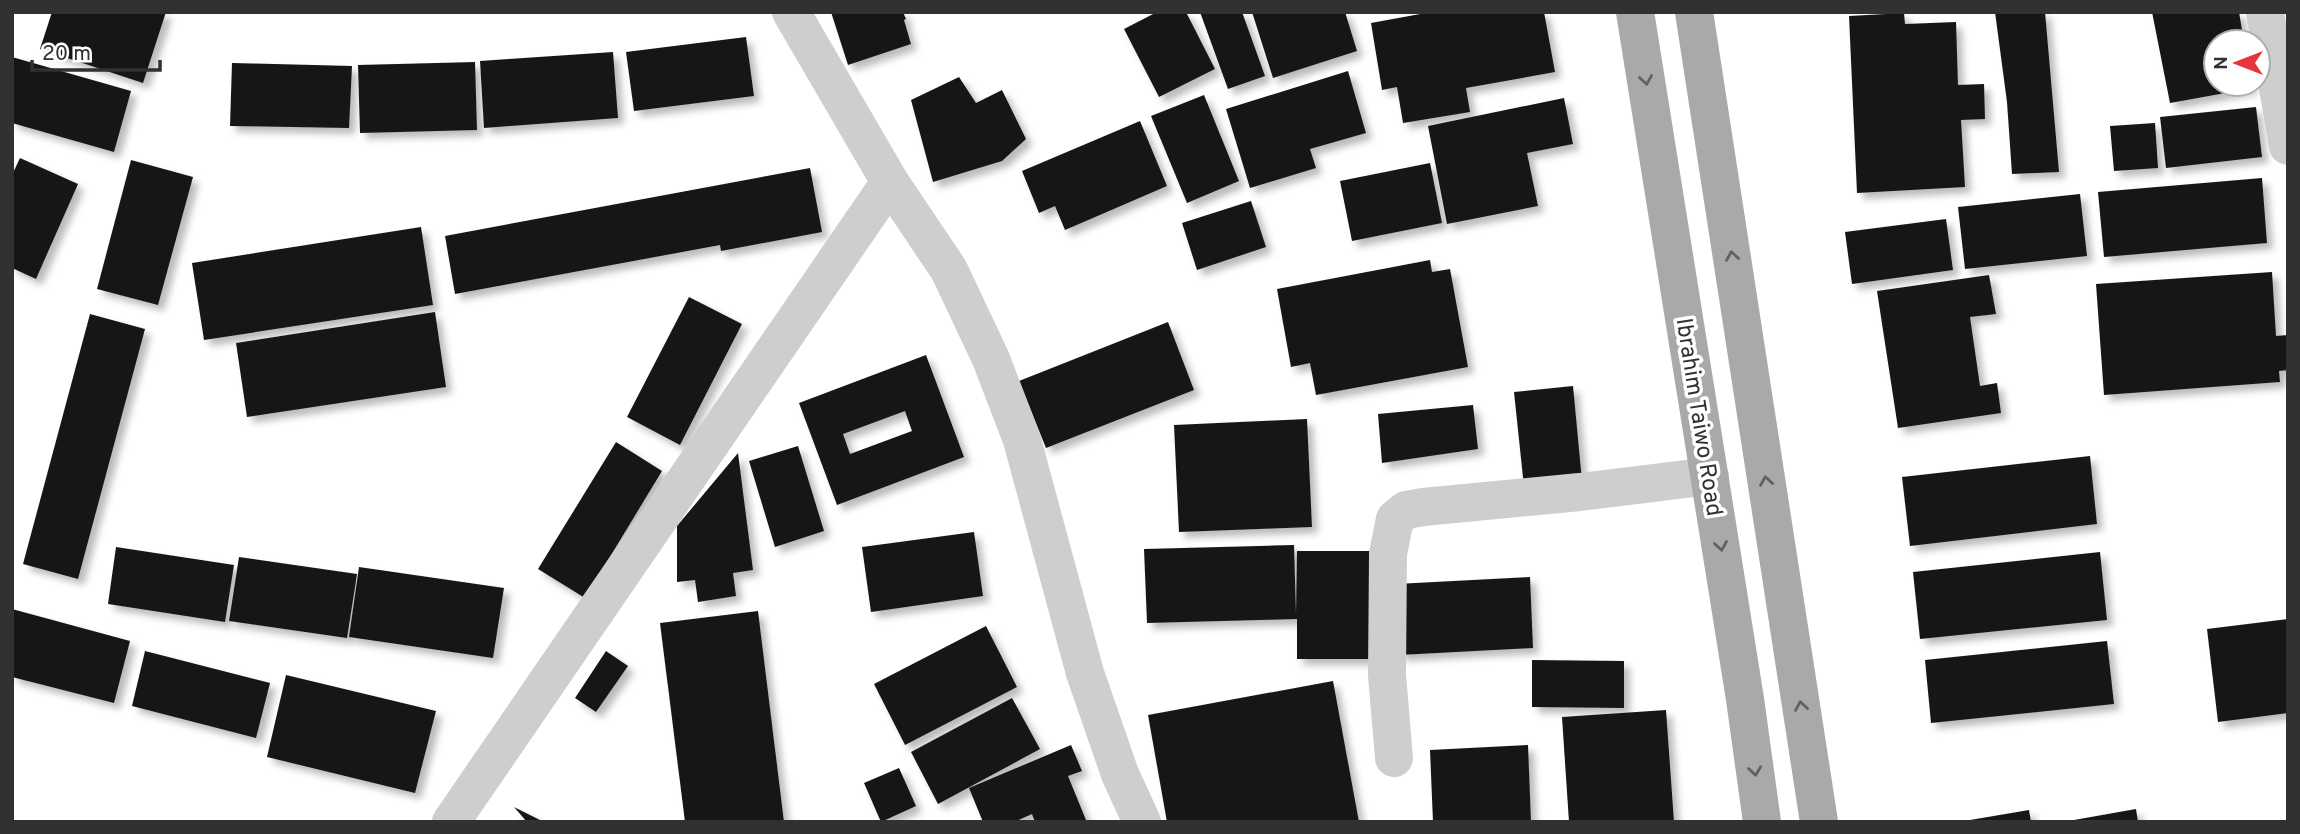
<svg xmlns="http://www.w3.org/2000/svg" width="2300" height="834" viewBox="0 0 2300 834" font-family="Overpass,sans-serif">
<style>
.building{fill:#181818;fill-rule:evenodd;filter:url(#shadow)}
.lines{fill:none;stroke-linecap:round;stroke-linejoin:round}
.minor{stroke:#cecece;stroke-width:38}
.major{stroke:#a9a9a9;stroke-width:38}
.oneway{stroke:#616161}
.labels{text-anchor:middle;stroke-width:7;stroke-linejoin:round;paint-order:stroke}
.street-label{font-size:23px;fill:#313131;stroke:#fff}
</style>
<defs>
<filter id="shadow"><feDropShadow dx="6" dy="6" stdDeviation="3.5" flood-color="#0004"/></filter>
</defs>
<rect width="100%" height="100%" fill="#fff"/>
<g class="building">
<polygon points="52,12 166,12 143,83 40,49"/>
<polygon points="831,12 903,12 906,19 904,20 911,44 848,65"/>
<polygon points="1157,12 1186,12 1215,69 1159,97 1124,29"/>
<polygon points="1200,12 1242,12 1265,76 1228,89"/>
<polygon points="1252,12 1345,12 1357,51 1273,78"/>
<polygon points="1431,12 1467,12 1467,14 1480,12 1544,12 1555,72 1466,88 1470,112 1403,123 1397,87 1382,90 1371,23"/>
<polygon points="1995,12 2045,12 2059,172 2012,174 2007,102"/>
<polygon points="2152,12 2239,12 2244,42 2216,42 2216,84 2252,84 2253,88 2170,103"/>
<polygon points="1904,13 1905,24 1956,22 1958,85 1984,84 1985,119 1961,120 1965,187 1857,193 1849,16"/>
<polygon points="746,37 754,96 634,111 626,52"/>
<polygon points="613,52 618,118 484,128 480,61"/>
<polygon points="12,57 131,91 114,152 12,123"/>
<polygon points="475,62 477,130 360,133 358,65"/>
<polygon points="232,63 352,66 349,128 230,126"/>
<polygon points="1348,71 1366,133 1310,149 1316,168 1250,188 1226,109"/>
<polygon points="959,77 976,103 1002,90 1026,139 1002,161 933,182 911,100"/>
<polygon points="1204,95 1239,181 1187,203 1151,116"/>
<polygon points="1564,98 1573,144 1527,153 1538,206 1447,224 1428,126"/>
<polygon points="2256,107 2262,157 2166,168 2160,117"/>
<polygon points="1140,121 1167,186 1065,230 1055,206 1039,213 1022,171"/>
<polygon points="2155,123 2158,168 2114,171 2110,126"/>
<polygon points="20,158 78,184 36,279 12,268 12,175"/>
<polygon points="131,160 193,177 158,305 97,289"/>
<polygon points="1430,163 1442,223 1352,241 1340,181"/>
<polygon points="810,168 822,232 721,251 720,245 455,294 445,236"/>
<polygon points="2262,178 2267,243 2104,257 2098,192"/>
<polygon points="2080,194 2087,256 1965,269 1958,207"/>
<polygon points="1251,201 1266,247 1197,270 1182,223"/>
<polygon points="1946,219 1953,270 1852,284 1845,232"/>
<polygon points="421,227 433,305 204,340 192,263"/>
<polygon points="1430,260 1432,272 1450,269 1468,367 1316,395 1310,363 1291,367 1277,289"/>
<polygon points="2272,272 2276,336 2288,335 2288,370 2279,371 2280,382 2104,395 2096,284"/>
<polygon points="1989,275 1996,314 1970,317 1980,386 1997,383 2001,413 1898,428 1877,291"/>
<polygon points="689,297 742,324 680,445 627,417"/>
<polygon points="435,312 446,387 247,417 236,343"/>
<polygon points="90,314 145,329 78,579 23,564"/>
<polygon points="1168,322 1194,390 1046,448 1019,381"/>
<path d="M926 355 964 457 837 505 799 403ZM905 411 912 431 850 454 843 434Z"/>
<polygon points="1573,386 1582,481 1524,487 1514,392"/>
<polygon points="1473,405 1478,449 1382,463 1378,414"/>
<polygon points="1307,419 1312,527 1179,532 1174,425"/>
<polygon points="616,442 662,471 585,598 538,569"/>
<polygon points="798,446 824,531 775,547 749,461"/>
<polygon points="738,453 753,570 733,573 736,596 698,602 695,580 677,582 677,526"/>
<polygon points="2090,456 2097,524 1910,546 1902,477"/>
<polygon points="974,532 983,596 871,612 862,547"/>
<polygon points="1294,545 1296,614 1297,551 1375,551 1375,659 1297,659 1297,619 1147,623 1144,549"/>
<polygon points="116,547 234,565 225,622 108,604"/>
<polygon points="2100,552 2107,620 1920,639 1913,572"/>
<polygon points="239,557 357,574 347,638 229,621"/>
<polygon points="359,567 504,588 493,658 349,637"/>
<polygon points="1530,577 1533,648 1399,655 1396,584"/>
<polygon points="12,609 130,641 114,703 12,677"/>
<polygon points="758,611 784,822 685,822 660,623"/>
<polygon points="2288,619 2288,713 2218,722 2207,629"/>
<polygon points="986,626 1017,687 905,745 874,684"/>
<polygon points="2107,641 2114,704 1931,723 1925,660"/>
<polygon points="145,651 270,683 256,738 132,706"/>
<polygon points="606,651 628,666 596,712 575,698"/>
<polygon points="1532,660 1624,661 1624,708 1532,707"/>
<polygon points="286,675 436,711 415,793 267,757"/>
<polygon points="1333,681 1359,822 1167,822 1148,715"/>
<polygon points="1012,698 1040,749 938,804 911,752"/>
<polygon points="1666,710 1674,822 1569,822 1562,717"/>
<polygon points="1071,745 1082,771 1068,776 1086,820 1081,822 1035,822 1032,814 1014,822 983,822 969,788"/>
<polygon points="1528,745 1531,822 1433,822 1430,750"/>
<polygon points="899,768 916,806 881,822 864,783"/>
<polygon points="514,807 544,822 527,822"/>
<polygon points="2136,809 2138,822 2074,822 2074,820"/>
<polygon points="2029,810 2031,822 1970,822 1970,820"/>
</g>
<g class="lines">
<g class="minor">
<polyline points="791,12 890,182 949,270 991,359 1022,440 1085,673 1120,774 1142,822"/>
<polyline points="2265,12 2288,146"/>
<polyline points="1394,758 1387,675 1388,554 1395,519 1406,510 1423,507 1580,492 1710,476"/>
<polyline points="451,822 890,182"/>
</g>
<g class="major">
<polyline points="1635,12 1745,699 1762,822"/>
<polyline points="1694,12 1819,822"/>
</g>
</g>
<defs><path id="oneway-chevron" d="M-2-3.5L2.5 0L-2 3.5" fill="none" stroke-width="1.6" stroke-linecap="round" stroke-linejoin="round" transform="scale(1.75)"/></defs>
<g class="oneway">
<use href="#oneway-chevron" transform="translate(1646 80) rotate(81)"/>
<use href="#oneway-chevron" transform="translate(1732 256) rotate(-99)"/>
<use href="#oneway-chevron" transform="translate(1766 481) rotate(-99)"/>
<use href="#oneway-chevron" transform="translate(1721 546) rotate(81)"/>
<use href="#oneway-chevron" transform="translate(1801 706) rotate(-99)"/>
<use href="#oneway-chevron" transform="translate(1755 771) rotate(82)"/>
</g>
<g class="labels">
<g class="street-label">
<text transform="translate(1700 417) rotate(81)" y="8">Ibrahim Taiwo Road</text>
</g>
</g>
<rect width="2300" height="834" fill="none" stroke="#313131" stroke-width="28"/>
<g transform="translate(2237 63) rotate(270)"><circle r="33" fill="#ffffff" stroke="#adadad" stroke-width="2"/>
<path d="M0-5L12 26L0 18L-12 26Z" fill="#e6343a"/>
<text y="-10" font-size="19" font-weight="bold" text-anchor="middle" fill="#313131">N</text>
</g>
<path d="M32 60v10h128v-10" fill="none" stroke="#313131" stroke-width="3.5"/>
<text x="42" y="60" font-size="21" fill="#313131" stroke="#ffffff" stroke-width="5" paint-order="stroke">20 m</text>
</svg>
